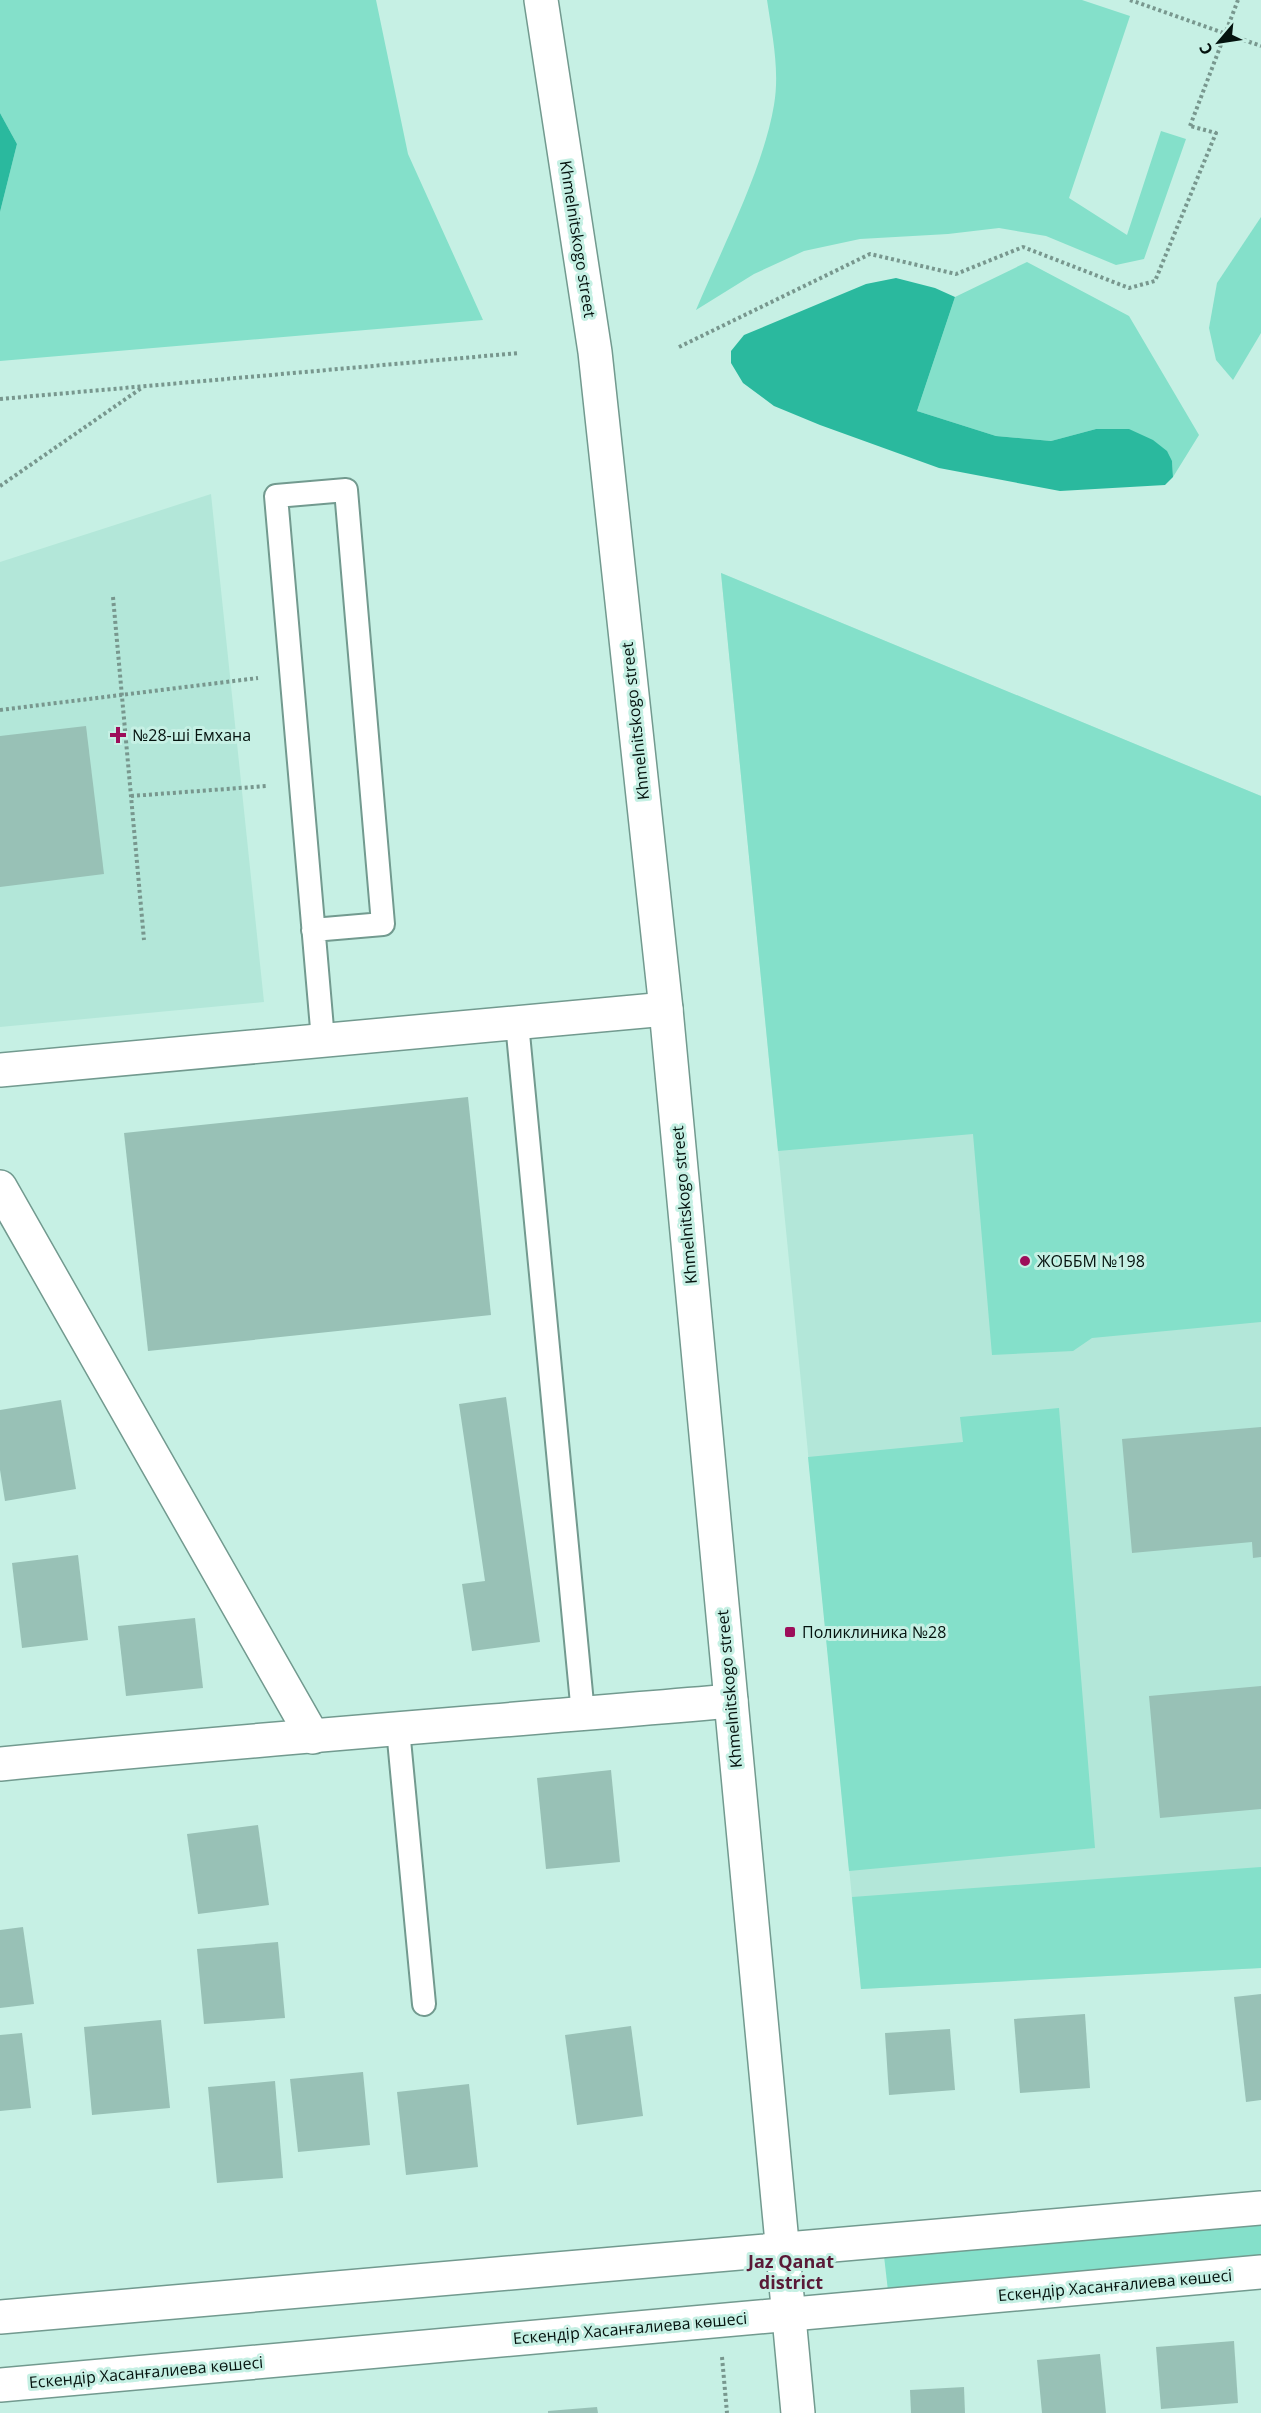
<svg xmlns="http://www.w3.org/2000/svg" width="1261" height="2413" viewBox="0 0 1261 2413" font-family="'Open Sans',sans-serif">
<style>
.built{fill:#b3e7d9}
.green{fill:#84e0ca}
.forest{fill:#2ab99e}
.building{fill:#98c1b6}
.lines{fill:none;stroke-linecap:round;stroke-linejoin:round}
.service-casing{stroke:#729a8f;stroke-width:26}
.minor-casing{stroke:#729a8f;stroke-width:36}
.tertiary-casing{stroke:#729a8f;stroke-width:36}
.path{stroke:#78978e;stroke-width:4;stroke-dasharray:3 3;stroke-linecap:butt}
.service{stroke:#fff;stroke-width:22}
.minor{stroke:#fff;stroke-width:33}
.tertiary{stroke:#fff;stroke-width:33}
.path-bridge{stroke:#78978e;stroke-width:4;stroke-dasharray:3 3;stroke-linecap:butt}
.poi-dot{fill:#9d0e5a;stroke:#c6f0e4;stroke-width:2}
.labels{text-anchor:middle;stroke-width:6;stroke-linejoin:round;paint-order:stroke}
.street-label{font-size:16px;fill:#04120e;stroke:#c6f0e4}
.poi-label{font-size:16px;fill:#04120e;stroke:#c6f0e4;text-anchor:start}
.neighbourhood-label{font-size:18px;font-weight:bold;fill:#5a1937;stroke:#c6f0e4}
</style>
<rect width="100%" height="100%" fill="#c6f0e4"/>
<g class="built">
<polygon points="211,494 264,1002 0,1027 0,562"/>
<polygon points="721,573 1261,796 1261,1968 861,1989"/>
</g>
<g class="green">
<polygon points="0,0 376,0 408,154 483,320 0,361 0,212 17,144 0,113"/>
<path d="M767 0H1082L1130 16 1069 198 1127 235 1161 131 1186 139 1144 259 1116 265 1046 236 999 228 948 234 860 239 804 251 754 274 696 310C722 248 763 170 774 105 780 70 772 34 767 0Z"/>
<polygon points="1261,217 1261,333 1233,380 1216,360 1209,328 1217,283"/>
<polygon points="1027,262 1129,316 1199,435 1173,477 1172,461 1096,429 1051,441 996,436 917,411 955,297"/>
<polygon points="721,573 1261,796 1261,1322 1092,1338 1073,1351 992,1355 973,1134 778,1151"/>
<polygon points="1059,1408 1095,1848 849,1871 808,1457 963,1442 960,1417"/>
<polygon points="1261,1867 1261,1968 861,1989 852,1897"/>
<polygon points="1261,2223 1261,2255 888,2291 884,2256"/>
</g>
<g class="forest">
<polygon points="0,113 17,144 0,212"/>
<polygon points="896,278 935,288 955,297 917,411 996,436 1051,441 1096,429 1129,429 1153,440 1167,451 1172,461 1173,477 1165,485 1060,491 939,468 820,425 774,406 743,383 731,363 731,351 744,335 866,284"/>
</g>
<g class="building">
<polygon points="86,726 104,874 0,887 0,736"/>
<polygon points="468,1097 491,1315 148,1351 124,1133"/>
<polygon points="506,1397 540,1642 472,1651 462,1584 485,1581 459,1404"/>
<polygon points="61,1400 76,1489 5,1501 0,1470 0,1410"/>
<polygon points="1261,1427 1261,1557 1253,1558 1252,1542 1132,1553 1122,1439"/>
<polygon points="78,1555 88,1640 22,1648 12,1563"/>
<polygon points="195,1618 203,1688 126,1696 118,1626"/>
<polygon points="1261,1686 1261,1809 1160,1818 1149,1696"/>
<polygon points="611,1770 620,1862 546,1869 537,1778"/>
<polygon points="258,1825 269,1905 198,1914 187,1834"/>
<polygon points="23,1927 34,2004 0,2008 0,1930"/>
<polygon points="278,1942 285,2018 204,2024 197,1949"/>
<polygon points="1261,1994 1261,2100 1246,2102 1234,1997"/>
<polygon points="1085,2014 1090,2088 1020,2093 1014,2019"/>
<polygon points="161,2020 170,2108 92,2115 84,2027"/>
<polygon points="631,2026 643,2116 577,2125 565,2035"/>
<polygon points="950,2029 955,2090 889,2095 885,2033"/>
<polygon points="22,2033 31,2108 0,2111 0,2035"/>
<polygon points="363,2072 370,2145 298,2152 290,2079"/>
<polygon points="275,2081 283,2178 217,2183 208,2087"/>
<polygon points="469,2084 478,2167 406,2175 397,2092"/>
<polygon points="1234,2341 1238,2403 1161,2409 1156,2347"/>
<polygon points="1100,2354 1106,2413 1042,2413 1037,2360"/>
<polygon points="964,2387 965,2413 911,2413 910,2390"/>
<polygon points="597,2407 598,2413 548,2413 548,2411"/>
</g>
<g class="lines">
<g class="service-casing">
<g id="service">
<polyline points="313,930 383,924 346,490 276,496 323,1040"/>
<polyline points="517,1023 583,1714"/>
<polyline points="398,1729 424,2004"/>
</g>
</g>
<g class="minor-casing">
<g id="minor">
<polyline points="0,1187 313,1737"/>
<path d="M0 1764C243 1740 487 1722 731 1701"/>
</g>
</g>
<g class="tertiary-casing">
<g id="tertiary">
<polyline points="541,0 595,352 666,1009 798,2413"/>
<polyline points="0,1070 666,1009"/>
<polyline points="0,2317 1261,2208"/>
<polyline points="0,2385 1261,2272"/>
</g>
</g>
<g class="path">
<polyline points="1130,0 1261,46"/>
<polyline points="679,347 870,254 956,274 1023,247 1129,288 1155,281 1216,133 1190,126"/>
<polyline points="0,399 519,353"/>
<polyline points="0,486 143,387"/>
<polyline points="113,597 144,940"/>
<polyline points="0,710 258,678"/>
<polyline points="131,796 267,786"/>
<polyline points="722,2357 727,2413"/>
</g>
<use href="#service" class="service"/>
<use href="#minor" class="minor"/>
<use href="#tertiary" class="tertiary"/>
<polyline class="path-bridge" points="1190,126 1238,0"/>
</g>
<g class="poi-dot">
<path d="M115 726h6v6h6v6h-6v6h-6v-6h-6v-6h6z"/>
<circle cx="1025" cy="1261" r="6"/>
<rect x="784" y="1626" width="12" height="12" rx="3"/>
</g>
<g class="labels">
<g class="street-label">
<text transform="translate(578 239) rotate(81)" y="6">Khmelnitskogo street</text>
<text transform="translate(635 721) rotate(-96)" y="6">Khmelnitskogo street</text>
<text transform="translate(684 1205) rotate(-95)" y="6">Khmelnitskogo street</text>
<text transform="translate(729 1689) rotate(-95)" y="6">Khmelnitskogo street</text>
<text transform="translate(1115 2285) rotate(-5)" y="6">Ескендір Хасанғалиева көшесі</text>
<text transform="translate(630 2328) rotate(-5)" y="6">Ескендір Хасанғалиева көшесі</text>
<text transform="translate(146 2372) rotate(-5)" y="6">Ескендір Хасанғалиева көшесі</text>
</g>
<g class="poi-label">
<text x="132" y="741">№28-ші Емхана</text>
<text x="1037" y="1267">ЖОББМ №198</text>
<text x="802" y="1638">Поликлиника №28</text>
</g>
<g class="neighbourhood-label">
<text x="791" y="2268">Jaz Qanat<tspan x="791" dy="21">district</tspan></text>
</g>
</g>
<g transform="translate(1219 42) rotate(241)" stroke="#c6f0e4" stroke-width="4.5" paint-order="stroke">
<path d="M0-4.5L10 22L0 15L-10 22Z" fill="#04120e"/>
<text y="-9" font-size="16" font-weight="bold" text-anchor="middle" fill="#04120e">С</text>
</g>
</svg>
